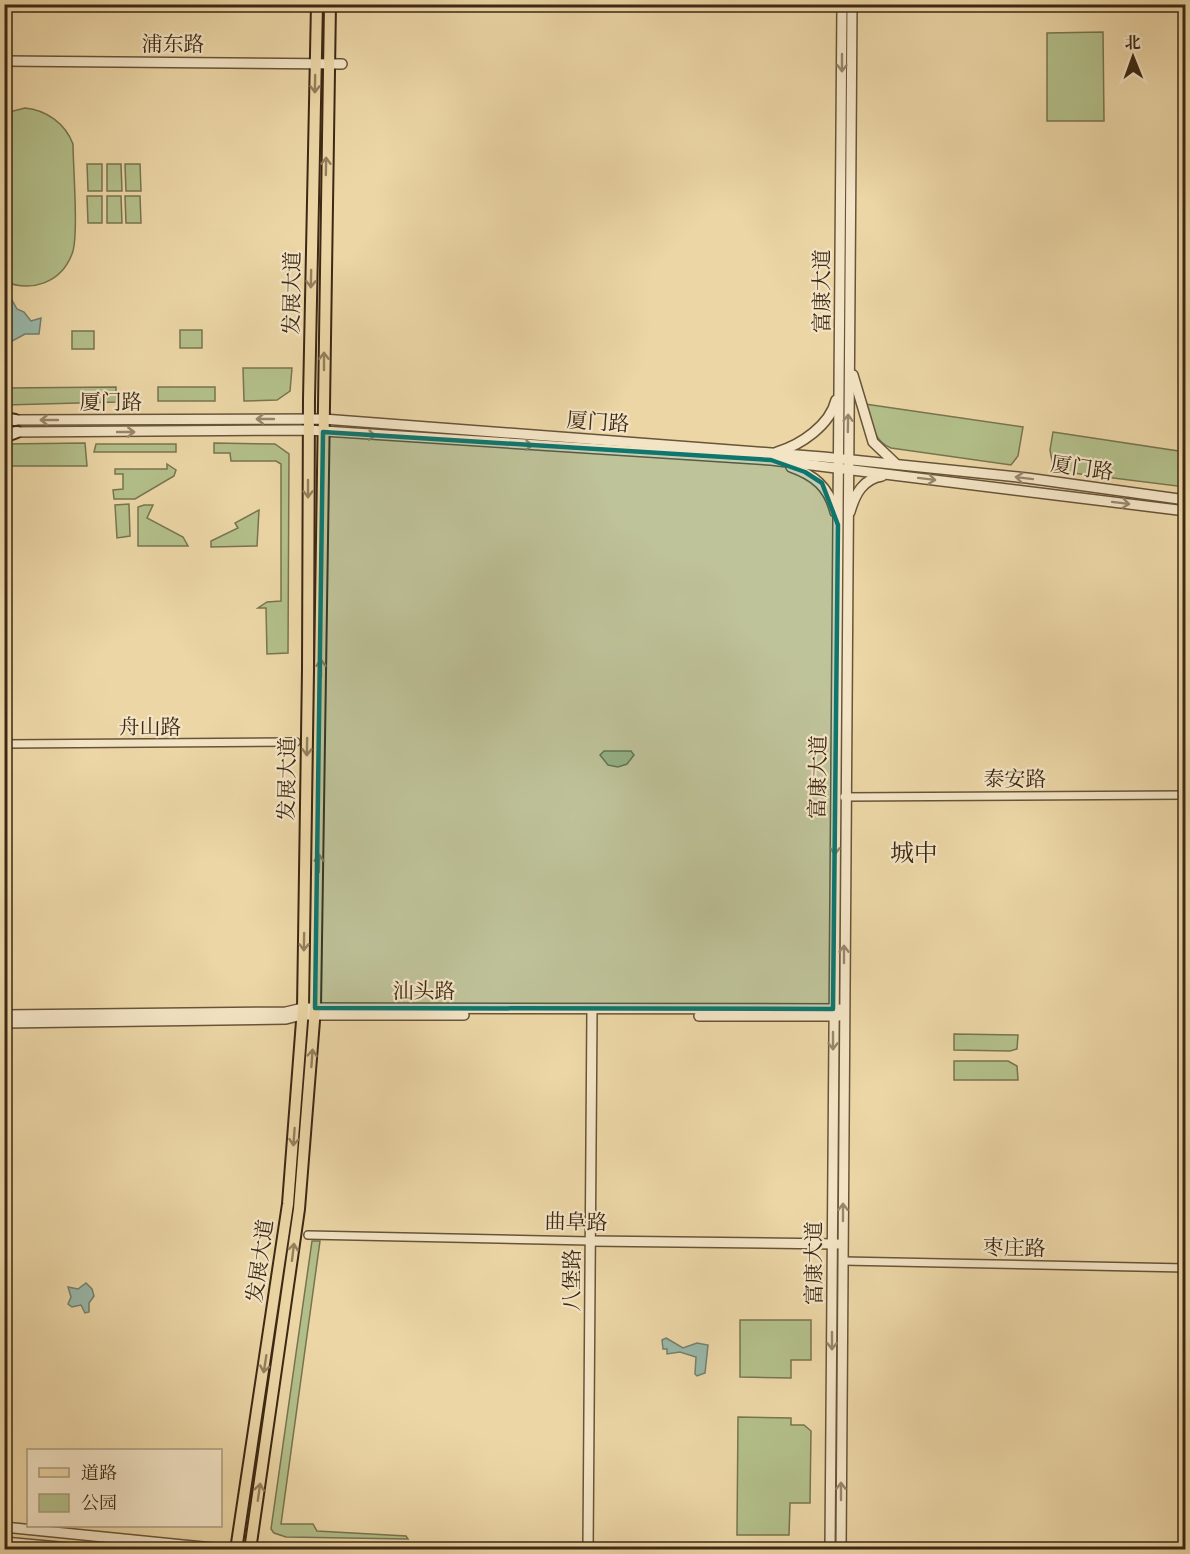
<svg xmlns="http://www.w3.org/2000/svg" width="1190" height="1554" viewBox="0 0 1190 1554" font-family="'IM FELL English','Noto Serif SC',serif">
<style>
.green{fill:#b3bf8a;stroke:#78744f;stroke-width:1.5}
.water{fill:#99b9ab;stroke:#747f6f;stroke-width:1.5}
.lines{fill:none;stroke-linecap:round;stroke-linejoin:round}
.minor-casing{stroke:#685438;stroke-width:10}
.tertiary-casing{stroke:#685438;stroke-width:12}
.secondary-casing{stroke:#3c2814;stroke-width:14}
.primary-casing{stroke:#3c2814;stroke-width:14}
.minor{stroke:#f3e4c5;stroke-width:7}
.tertiary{stroke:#f3e4c5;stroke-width:9}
.secondary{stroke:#f3e4c5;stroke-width:10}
.primary{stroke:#ecd6a6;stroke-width:10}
.oneway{stroke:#98866c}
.oneway2{stroke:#947f5d}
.marked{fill:#0f766e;fill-opacity:0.2;stroke:#0f766e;stroke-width:4.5;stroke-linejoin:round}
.labels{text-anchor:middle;stroke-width:4.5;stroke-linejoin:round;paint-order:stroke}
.street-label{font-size:21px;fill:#3c2814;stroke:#f3e4c5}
.quarter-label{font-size:24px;fill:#3c2814;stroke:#f3e4c5}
</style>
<rect width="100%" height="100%" fill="#ecd6a6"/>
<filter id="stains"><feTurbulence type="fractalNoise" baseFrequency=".00333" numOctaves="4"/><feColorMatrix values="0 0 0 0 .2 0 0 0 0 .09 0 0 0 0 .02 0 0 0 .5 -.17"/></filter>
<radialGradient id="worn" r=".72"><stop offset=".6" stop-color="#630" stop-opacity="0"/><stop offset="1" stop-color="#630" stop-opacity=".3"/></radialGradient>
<g class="green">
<polygon points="1103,32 1104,121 1047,121 1047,33"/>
<path d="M25 108C46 110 65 123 73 144 73 166 79 238 72 254 61 283 31 293 4 281L5 113Z"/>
<polygon points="87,164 102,164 102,191 88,191"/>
<polygon points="107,164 121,164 122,191 107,191"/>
<polygon points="125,164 140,164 141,191 126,191"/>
<polygon points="87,196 102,196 102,223 88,223"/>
<polygon points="107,196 121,196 122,223 107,223"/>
<polygon points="125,196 140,196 141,223 126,223"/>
<rect x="180" y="330" width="22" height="18"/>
<rect x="72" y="331" width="22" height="18"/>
<polygon points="243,368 292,368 290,391 277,400 244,401"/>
<polygon points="116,387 116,402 5,405 5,388"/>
<rect x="158" y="387" width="57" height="14"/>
<path d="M865 404 1023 427 1018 456 1011 465 891 448C873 441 870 420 865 404Z"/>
<polygon points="1053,432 1185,452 1185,487 1057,471 1053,467 1050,450"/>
<polygon points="85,443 87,466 5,466 5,444"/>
<polygon points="214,443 275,444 289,454 288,653 267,654 266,608 258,608 267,602 281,601 281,464 276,461 231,461 230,453 214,453"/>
<polygon points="96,444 176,444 176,452 94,452"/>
<polygon points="167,464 176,470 174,476 135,499 114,499 113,490 123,489 123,474 115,474 115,469 167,469"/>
<polygon points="129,504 130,536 117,538 115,505"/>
<polygon points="144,505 153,505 147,518 183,537 188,546 138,546 138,507"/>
<polygon points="259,510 257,546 211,547 211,541 238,528 235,523"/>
<polygon points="604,751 631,751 634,755 627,764 618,767 608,765 600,755"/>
<polygon points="954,1034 1018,1035 1017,1049 1010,1051 954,1050"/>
<polygon points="954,1061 1008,1061 1017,1066 1018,1080 954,1080"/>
<polygon points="312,1241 320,1241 281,1524 313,1524 317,1531 406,1536 408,1539 286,1537 274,1533 271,1529"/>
<polygon points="740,1320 811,1320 811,1360 791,1360 791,1378 740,1377"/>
<polygon points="738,1417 791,1418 791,1425 804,1425 811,1431 810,1503 790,1503 789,1535 737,1535"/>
</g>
<g class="water">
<polygon points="4,297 12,300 17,309 24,312 31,321 41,318 39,334 25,334 5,345"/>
<polygon points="86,1283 92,1289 94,1296 89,1303 89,1312 85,1313 81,1305 72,1307 68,1304 71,1297 68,1287 78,1289"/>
<polygon points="666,1338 683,1348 697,1343 708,1345 705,1373 697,1376 695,1374 696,1357 680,1352 667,1354 667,1349 663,1349 662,1340"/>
</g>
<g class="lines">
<g class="minor-casing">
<g id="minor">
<polyline points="4,744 296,742"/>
<polyline points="844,797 1186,795"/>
<polyline points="308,1235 590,1241"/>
<polyline points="843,1261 1186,1268"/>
</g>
</g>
<g class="tertiary-casing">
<g id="tertiary">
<polyline points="4,61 342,64"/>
<polyline points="853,375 873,442 895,463"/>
<polyline points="10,420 323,419 823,457 1027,478 1186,500"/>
<polyline points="10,432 308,430 771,460 1186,511"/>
<path d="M777 452C801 445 830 425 836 400"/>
<path d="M791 467C814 475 829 487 835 512"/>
<path d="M850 512C855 494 863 479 882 476"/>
<polyline points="4,1015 286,1012 303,1008 839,1009"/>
<polyline points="699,1016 839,1016"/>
<polyline points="4,1023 286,1019 302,1015 464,1015"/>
<polyline points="590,1241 837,1244"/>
<polyline points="4,1527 233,1550"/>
<polyline points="4,1542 92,1550"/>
<polyline points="588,1550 592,1010"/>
<polyline points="830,1550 842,4"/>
<polyline points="841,1550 852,4"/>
</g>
</g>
<g class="secondary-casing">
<g id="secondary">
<polyline points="4,418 15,420"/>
<polyline points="4,437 17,432"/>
</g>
</g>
<g class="primary-casing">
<g id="primary">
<polyline points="236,1550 288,1204 303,1008 308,669 309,399 317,4"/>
<polyline points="250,1550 299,1209 315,1008 330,4"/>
</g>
</g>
<use href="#minor" class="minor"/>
<use href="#tertiary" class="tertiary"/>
<use href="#secondary" class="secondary"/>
<use href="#primary" class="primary"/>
</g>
<defs><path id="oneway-shaft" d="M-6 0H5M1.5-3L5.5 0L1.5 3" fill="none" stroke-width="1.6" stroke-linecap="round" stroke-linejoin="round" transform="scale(1.5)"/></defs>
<g class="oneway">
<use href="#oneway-shaft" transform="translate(842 63) rotate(90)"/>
<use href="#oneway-shaft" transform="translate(265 419) rotate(180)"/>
<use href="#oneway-shaft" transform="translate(49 420) rotate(180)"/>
<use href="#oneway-shaft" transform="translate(848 423) rotate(-89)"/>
<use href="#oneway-shaft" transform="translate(126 432)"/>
<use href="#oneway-shaft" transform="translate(367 435) rotate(4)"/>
<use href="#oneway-shaft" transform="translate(524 445) rotate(4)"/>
<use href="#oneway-shaft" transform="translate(1024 478) rotate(-173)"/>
<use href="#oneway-shaft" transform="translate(927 479) rotate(7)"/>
<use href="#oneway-shaft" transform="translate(1121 503) rotate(7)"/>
<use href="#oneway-shaft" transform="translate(835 846) rotate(91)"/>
<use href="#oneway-shaft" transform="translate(844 954) rotate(-90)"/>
<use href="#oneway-shaft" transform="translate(833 1041) rotate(90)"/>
<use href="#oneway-shaft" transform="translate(843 1212) rotate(-90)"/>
<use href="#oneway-shaft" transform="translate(832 1341) rotate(90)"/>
<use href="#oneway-shaft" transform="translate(841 1491) rotate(-90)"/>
</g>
<g class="oneway2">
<use href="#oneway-shaft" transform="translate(315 84) rotate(91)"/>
<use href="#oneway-shaft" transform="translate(326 166) rotate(-89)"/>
<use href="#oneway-shaft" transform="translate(311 279) rotate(91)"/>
<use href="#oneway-shaft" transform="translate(324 361) rotate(-90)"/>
<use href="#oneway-shaft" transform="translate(308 489) rotate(90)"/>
<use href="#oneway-shaft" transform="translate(321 668) rotate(-90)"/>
<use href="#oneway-shaft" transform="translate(307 747) rotate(91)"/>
<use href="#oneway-shaft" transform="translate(319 863) rotate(-89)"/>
<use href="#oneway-shaft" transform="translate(304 942) rotate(91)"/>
<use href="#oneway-shaft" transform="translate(312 1058) rotate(-86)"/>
<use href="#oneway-shaft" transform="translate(294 1137) rotate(94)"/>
<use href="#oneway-shaft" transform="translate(293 1252) rotate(-83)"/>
<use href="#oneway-shaft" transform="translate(265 1364) rotate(99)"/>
<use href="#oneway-shaft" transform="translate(259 1492) rotate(-82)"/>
</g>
<path class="marked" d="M323 432 771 460 805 472 822 483 838 525 833 1009 315 1008Z"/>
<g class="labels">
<g class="street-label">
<text x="173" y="51">浦东路</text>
<text transform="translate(822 291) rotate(-90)" y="7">富康大道</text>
<text transform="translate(292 293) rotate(-89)" y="7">发展大道</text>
<text x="111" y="409">厦门路</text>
<text transform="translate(598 422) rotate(4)" y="7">厦门路</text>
<text transform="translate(1082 468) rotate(8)" y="7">厦门路</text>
<text x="150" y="734">舟山路</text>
<text transform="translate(818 777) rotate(-89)" y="7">富康大道</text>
<text transform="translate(287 779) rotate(-89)" y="7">发展大道</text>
<text x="1015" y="786">泰安路</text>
<text x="424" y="998">汕头路</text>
<text transform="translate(576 1222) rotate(1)" y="7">曲阜路</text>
<text transform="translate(1014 1248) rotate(1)" y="7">枣庄路</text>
<text transform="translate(260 1261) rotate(-82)" y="7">发展大道</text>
<text transform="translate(814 1263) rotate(-90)" y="7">富康大道</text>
<text transform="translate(572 1280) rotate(-90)" y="7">八堡路</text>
</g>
<g class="quarter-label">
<text x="914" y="861">城中</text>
</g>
</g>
<rect width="1190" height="1554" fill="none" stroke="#ecd6a6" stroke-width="24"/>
<rect x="6" y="6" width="1178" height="1542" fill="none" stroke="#3c2814" stroke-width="3"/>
<rect x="12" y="12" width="1166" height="1530" fill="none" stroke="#3c2814" stroke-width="1.5"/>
<rect x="27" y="1449" width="195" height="78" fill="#f3e4c5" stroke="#aa997e" stroke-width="1.5"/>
<rect x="39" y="1468" width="30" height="9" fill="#ecd6a6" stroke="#aa997e" stroke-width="1.5"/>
<text x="81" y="1479" font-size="18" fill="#3c2814">道路</text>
<rect x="39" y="1494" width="30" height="18" fill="#b3bf8a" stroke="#aa997e" stroke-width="1.5"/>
<text x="81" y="1509" font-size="18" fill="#3c2814">公园</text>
<g transform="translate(1133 57) rotate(359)" stroke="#f3e4c5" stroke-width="4.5" paint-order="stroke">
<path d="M0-4.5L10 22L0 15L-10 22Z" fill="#3c2814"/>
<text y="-9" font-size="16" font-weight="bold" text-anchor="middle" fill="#3c2814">北</text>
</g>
<rect width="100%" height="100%" filter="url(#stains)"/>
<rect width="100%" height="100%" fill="url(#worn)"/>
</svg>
